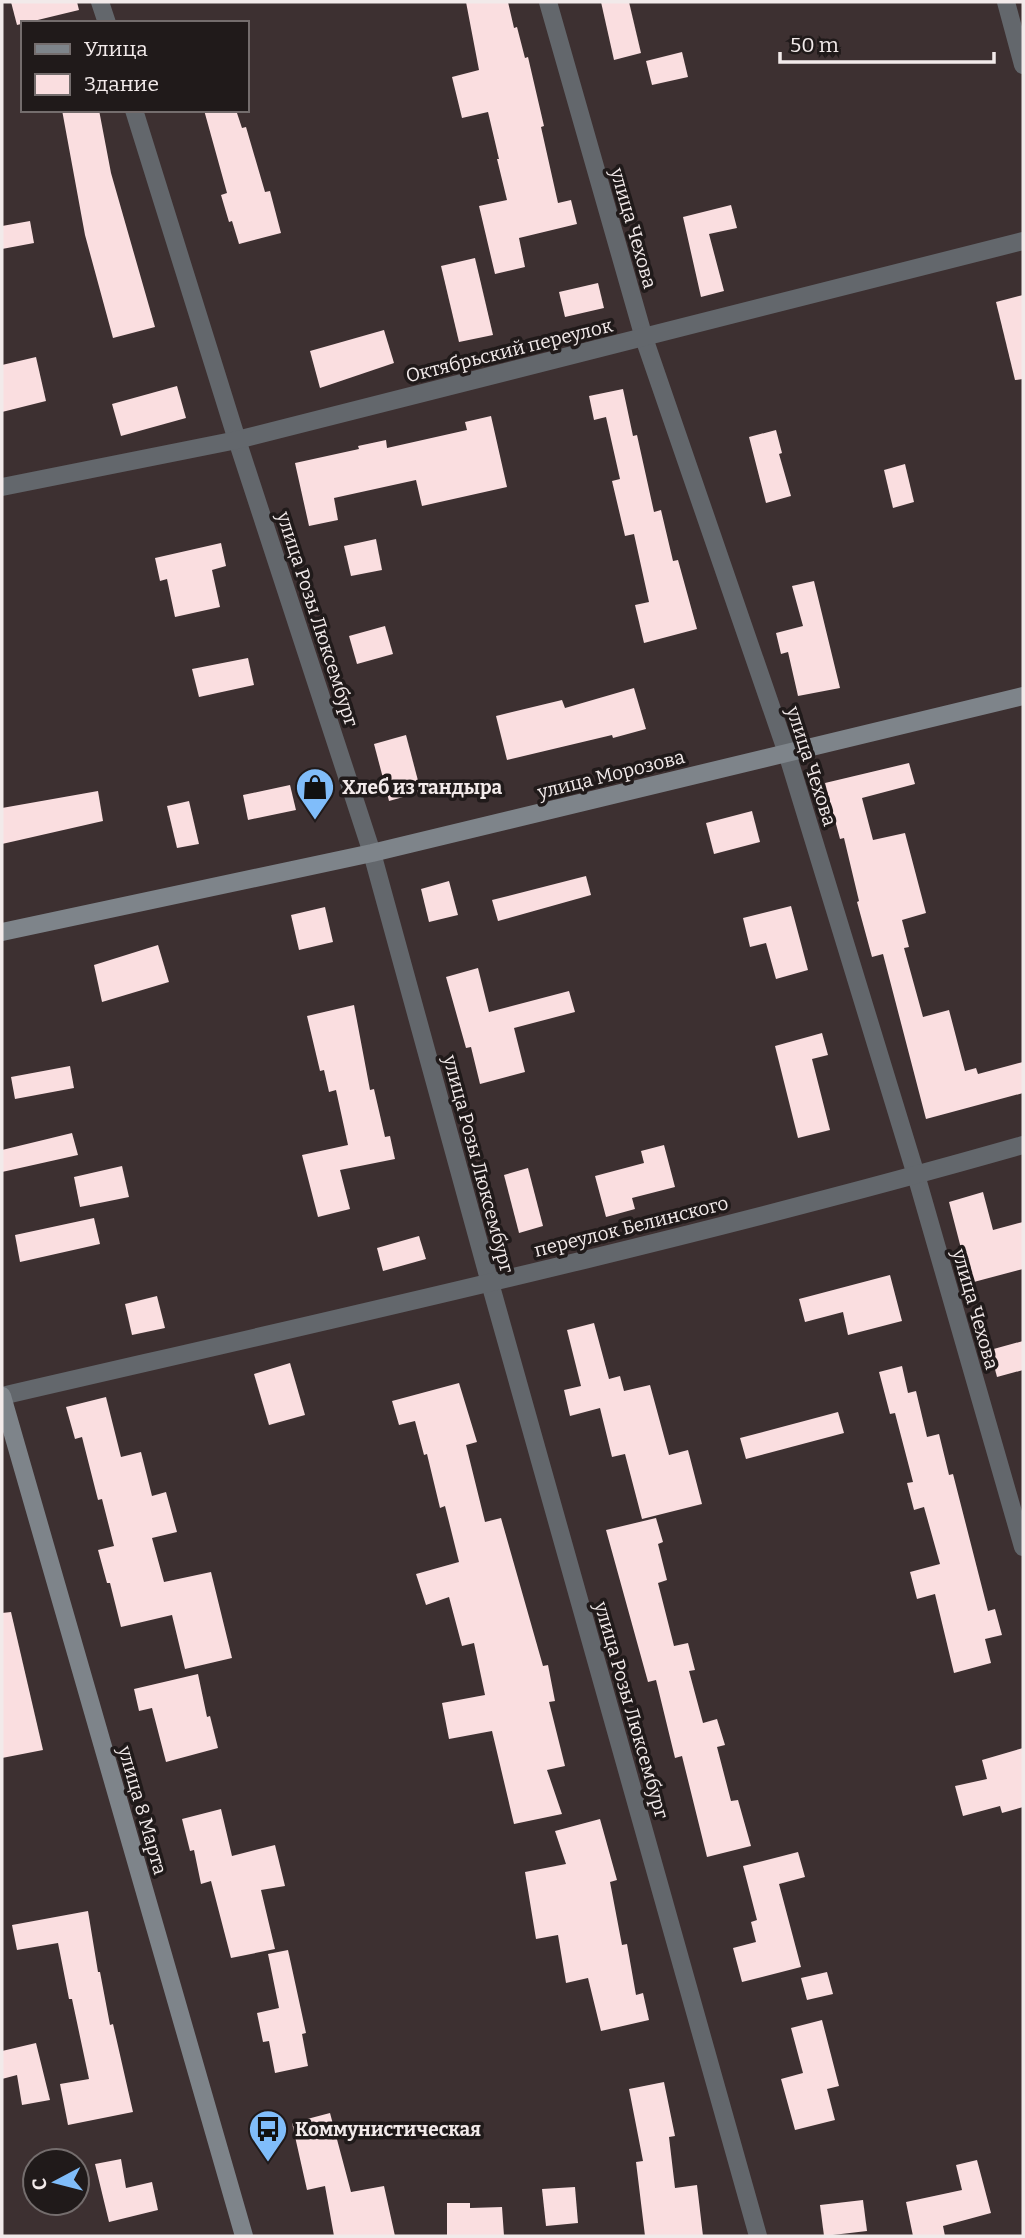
<svg xmlns="http://www.w3.org/2000/svg" width="1025" height="2238" viewBox="0 0 1025 2238" font-family="Bitter,serif">
<style>
.building{fill:#fadee0}
.lines{fill:none;stroke-linecap:round;stroke-linejoin:round}
.street{stroke:#63676c;stroke-width:18}
.secondary{stroke:#7e848a;stroke-width:18}
.labels{text-anchor:middle;stroke-width:7;stroke-linejoin:round;paint-order:stroke}
.street-label{font-size:19px;fill:#f2eaea;stroke:#201a1a}
.poi-label{font-size:19px;font-weight:bold;fill:#f2eaea;stroke:#201a1a;text-anchor:start}
</style>
<rect width="100%" height="100%" fill="#3d3031"/>
<g class="building">
<polygon points="11,2 77,2 79,10 17,25"/>
<polygon points="466,2 508,2 514,28 517,27 525,58 528,57 544,126 541,127 558,203 571,200 577,224 519,238 525,267 495,274 479,206 507,200 497,159 499,159 488,112 462,118 452,77 479,70"/>
<polygon points="601,2 629,2 641,53 614,60"/>
<polygon points="682,52 688,77 652,85 646,61"/>
<polygon points="62,110 99,110 111,173 155,327 113,338 85,235"/>
<polygon points="204,110 236,110 242,128 246,127 265,192 270,191 281,233 239,244 232,221 229,222 221,195 227,193"/>
<polygon points="731,205 737,228 709,234 724,291 701,297 683,217"/>
<polygon points="30,221 34,243 2,249 2,226"/>
<polygon points="475,258 493,335 459,342 441,266"/>
<polygon points="598,283 604,308 565,317 559,292"/>
<polygon points="1023,295 1023,379 1015,380 996,302"/>
<polygon points="384,330 394,363 320,388 310,351"/>
<polygon points="36,357 46,401 2,412 2,365"/>
<polygon points="177,386 186,418 121,436 112,404"/>
<polygon points="623,389 633,436 637,435 654,512 661,510 673,561 678,560 697,629 644,643 635,605 649,602 634,534 625,536 612,481 620,479 606,417 594,420 589,396"/>
<polygon points="491,416 507,487 422,506 416,480 334,498 338,520 309,526 295,463 359,449 358,446 386,440 387,448 467,430 465,422"/>
<polygon points="776,430 782,453 779,454 791,496 766,503 749,437"/>
<polygon points="905,464 914,502 893,508 884,470"/>
<polygon points="376,539 382,570 351,576 344,546"/>
<polygon points="221,543 226,566 212,570 220,607 175,617 167,579 160,581 155,558"/>
<polygon points="814,581 840,688 798,696 788,652 781,654 776,633 803,626 792,586"/>
<polygon points="385,626 393,654 357,664 349,636"/>
<polygon points="248,658 254,685 199,697 192,669"/>
<polygon points="634,688 646,729 613,738 612,735 507,760 496,716 562,700 565,708"/>
<polygon points="406,735 421,792 389,801 374,744"/>
<polygon points="909,763 915,784 862,798 873,840 905,833 926,913 902,920 909,947 904,948 923,1017 949,1010 965,1071 976,1068 978,1074 1023,1062 1023,1093 926,1119 883,954 872,957 857,902 859,901 844,838 840,839 825,783"/>
<polygon points="290,785 296,810 248,820 243,795"/>
<polygon points="98,791 103,821 2,844 2,808"/>
<polygon points="189,801 199,844 177,848 167,806"/>
<polygon points="752,811 760,842 714,854 706,823"/>
<polygon points="586,876 591,895 498,921 492,900"/>
<polygon points="449,881 458,915 429,922 421,889"/>
<polygon points="791,906 808,970 776,979 766,943 750,947 743,918"/>
<polygon points="325,907 333,942 299,950 291,915"/>
<polygon points="158,945 169,982 102,1002 94,965"/>
<polygon points="478,968 489,1012 569,991 575,1012 514,1028 525,1072 480,1084 471,1047 466,1048 446,977"/>
<polygon points="354,1005 370,1090 374,1089 385,1137 390,1136 395,1159 340,1170 350,1209 318,1217 302,1155 348,1145 336,1090 329,1092 324,1070 320,1071 307,1016"/>
<polygon points="822,1033 828,1055 812,1059 830,1130 798,1138 775,1046"/>
<polygon points="70,1066 74,1088 15,1099 11,1077"/>
<polygon points="72,1133 78,1155 2,1172 2,1150"/>
<polygon points="664,1145 675,1187 632,1198 635,1209 606,1217 595,1176 644,1163 641,1151"/>
<polygon points="122,1166 129,1197 80,1207 74,1177"/>
<polygon points="528,1168 543,1226 519,1233 504,1175"/>
<polygon points="983,1192 993,1230 1023,1222 1023,1269 970,1283 949,1202"/>
<polygon points="94,1218 100,1244 20,1262 15,1235"/>
<polygon points="419,1236 426,1259 383,1271 377,1248"/>
<polygon points="890,1275 902,1321 848,1335 843,1312 805,1322 799,1299"/>
<polygon points="157,1296 165,1328 132,1335 125,1304"/>
<polygon points="594,1323 609,1379 620,1376 624,1391 650,1385 669,1455 688,1450 702,1504 642,1519 625,1454 612,1457 600,1408 570,1416 564,1390 581,1386 567,1330"/>
<polygon points="1023,1341 1023,1370 997,1377 990,1350"/>
<polygon points="290,1363 305,1415 269,1425 254,1374"/>
<polygon points="902,1366 908,1393 916,1391 927,1437 939,1434 949,1475 953,1474 988,1611 995,1609 1002,1635 985,1639 991,1663 954,1673 935,1594 917,1599 910,1572 940,1564 924,1507 914,1510 907,1483 913,1482 895,1413 890,1414 879,1372"/>
<polygon points="459,1383 477,1442 466,1445 485,1522 501,1518 543,1666 548,1665 555,1701 549,1702 565,1766 547,1770 562,1814 514,1824 492,1731 449,1739 442,1703 485,1695 474,1643 462,1646 449,1597 426,1605 416,1574 459,1562 445,1506 440,1508 427,1454 424,1455 415,1421 399,1425 392,1401"/>
<polygon points="106,1397 121,1457 141,1452 152,1496 166,1492 177,1532 152,1538 164,1582 211,1572 232,1658 185,1669 172,1615 121,1627 110,1583 107,1583 98,1550 114,1546 102,1499 98,1500 82,1437 75,1439 66,1407"/>
<polygon points="838,1412 844,1433 746,1459 740,1438"/>
<polygon points="656,1518 663,1542 658,1544 667,1580 658,1583 674,1646 688,1643 695,1670 689,1671 703,1723 717,1719 725,1745 717,1747 731,1801 738,1800 751,1846 707,1857 682,1756 675,1758 656,1680 648,1682 606,1530"/>
<polygon points="11,1612 43,1750 2,1758 2,1613"/>
<polygon points="198,1674 207,1717 210,1716 218,1748 166,1762 152,1708 139,1711 134,1689"/>
<polygon points="1023,1748 1023,1807 1002,1813 1000,1806 963,1816 955,1786 987,1779 982,1760"/>
<polygon points="221,1809 232,1856 275,1845 285,1886 261,1890 275,1949 231,1958 211,1881 201,1884 194,1850 190,1851 182,1819"/>
<polygon points="600,1819 617,1880 610,1882 622,1945 627,1944 636,1995 643,1993 649,2020 601,2031 588,1978 566,1983 558,1935 536,1939 525,1872 566,1864 555,1831"/>
<polygon points="798,1852 805,1877 779,1884 801,1967 742,1982 733,1948 756,1942 751,1922 757,1920 743,1866"/>
<polygon points="88,1911 98,1972 100,1972 110,2025 113,2024 133,2112 68,2125 60,2084 89,2079 72,1999 69,1999 58,1943 17,1950 12,1925"/>
<polygon points="288,1950 306,2033 302,2034 308,2066 275,2073 269,2041 263,2042 257,2013 279,2008 268,1954"/>
<polygon points="827,1972 833,1994 807,2000 801,1978"/>
<polygon points="822,2020 839,2086 827,2089 835,2120 795,2130 781,2079 803,2073 791,2028"/>
<polygon points="36,2043 50,2100 22,2105 17,2075 2,2079 2,2051"/>
<polygon points="664,2082 675,2136 669,2137 675,2188 697,2185 703,2236 645,2236 636,2162 643,2161 629,2089"/>
<polygon points="330,2113 351,2192 384,2186 395,2236 334,2236 325,2186 307,2190 292,2123"/>
<polygon points="121,2159 126,2188 152,2182 158,2210 109,2222 95,2164"/>
<polygon points="977,2160 991,2213 943,2226 945,2236 913,2236 906,2202 962,2190 956,2165"/>
<polygon points="575,2187 578,2223 546,2226 542,2189"/>
<polygon points="863,2200 867,2231 824,2236 820,2205"/>
<polygon points="447,2203 470,2203 470,2208 502,2207 504,2236 447,2236"/>
</g>
<g class="lines">
<g class="street">
<polyline points="100,2 107,23"/>
<polyline points="548,2 644,338 787,753 916,1175 1023,1547"/>
<polyline points="1006,2 1023,65"/>
<polyline points="134,110 237,440 372,853 490,1283 758,2236"/>
<polyline points="2,487 237,440 1023,241"/>
<path d="M2 1396C343 1317 686 1241 1023 1145"/>
</g>
<g class="secondary">
<polyline points="2,932 372,853 1023,696"/>
<polyline points="2,1396 244,2236"/>
</g>
</g>
<defs>
<g id="shop-pin" transform="scale(2.0125)"><path d="M0 17L-7.5 6A9.5 9.5 0 1 1 7.5 6Z" fill="#80bdfa" stroke="#201a1a"/><path d="M-5-2.5h2.3a2.7 3.5 0 0 1 5.4 0H5L5.5 6h-11ZM-1.5-2.5h3a1.5 2.3 0 0 0-3 0Z" fill="#111"/></g>
<g id="bus-pin" transform="scale(2.0125)"><path d="M0 17L-7.5 6A9.5 9.5 0 1 1 7.5 6Z" fill="#80bdfa" stroke="#201a1a"/><path d="M-5-6H5V4H4V6H2V4H-2V6H-4V4H-5ZM-3.5-4V0h7V-4ZM-3.5 1.2v1.5H-2V1.2ZM2 1.2v1.5H3.5V1.2Z" fill="#111"/></g>
</defs>
<g fill-rule="evenodd">
<use href="#shop-pin" x="315" y="787"/>
<use href="#bus-pin" x="268" y="2129"/>
</g>
<g class="labels">
<g class="street-label">
<text transform="translate(634 228) rotate(74)" y="7">улица Чехова</text>
<text transform="translate(509 350) rotate(-14)" y="7">Октябрьский переулок</text>
<text transform="translate(318 619) rotate(72)" y="7">улица Розы Люксембург</text>
<text transform="translate(812 766) rotate(72)" y="7">улица Чехова</text>
<text transform="translate(611 774) rotate(-14)" y="7">улица Морозова</text>
<text transform="translate(479 1164) rotate(75)" y="7">улица Розы Люксембург</text>
<text transform="translate(631 1226) rotate(-14)" y="7">переулок Белинского</text>
<text transform="translate(976 1309) rotate(74)" y="7">улица Чехова</text>
<text transform="translate(632 1710) rotate(74)" y="7">улица Розы Люксембург</text>
<text transform="translate(143 1810) rotate(74)" y="7">улица 8 Марта</text>
</g>
<g class="poi-label">
<text x="342" y="794">Хлеб из тандыра</text>
<text x="295" y="2136">Коммунистическая</text>
</g>
</g>
<rect width="1025" height="2238" fill="none" stroke="#f2eaea" stroke-width="7"/>
<rect x="21" y="21" width="228" height="91" fill="#201a1a" stroke="#746d6d" stroke-width="2"/>
<rect x="35" y="44" width="35" height="10" fill="#7e848a" stroke="#746d6d" stroke-width="2"/>
<text x="84" y="56" font-size="21" fill="#f2eaea">Улица</text>
<rect x="35" y="74" width="35" height="21" fill="#fadee0" stroke="#746d6d" stroke-width="2"/>
<text x="84" y="91" font-size="21" fill="#f2eaea">Здание</text>
<g transform="translate(56 2182) rotate(263)"><circle r="33" fill="#201a1a" stroke="#746d6d" stroke-width="2"/>
<path d="M0-5L12 26L0 18L-12 26Z" fill="#80bdfa"/>
<text y="-10" font-size="19" font-weight="bold" text-anchor="middle" fill="#f2eaea">С</text>
</g>
<path d="M780 52v10h214v-10" fill="none" stroke="#f2eaea" stroke-width="3.5"/>
<text x="790" y="52" font-size="21" fill="#f2eaea" stroke="#201a1a" stroke-width="5" paint-order="stroke">50 m</text>
</svg>
